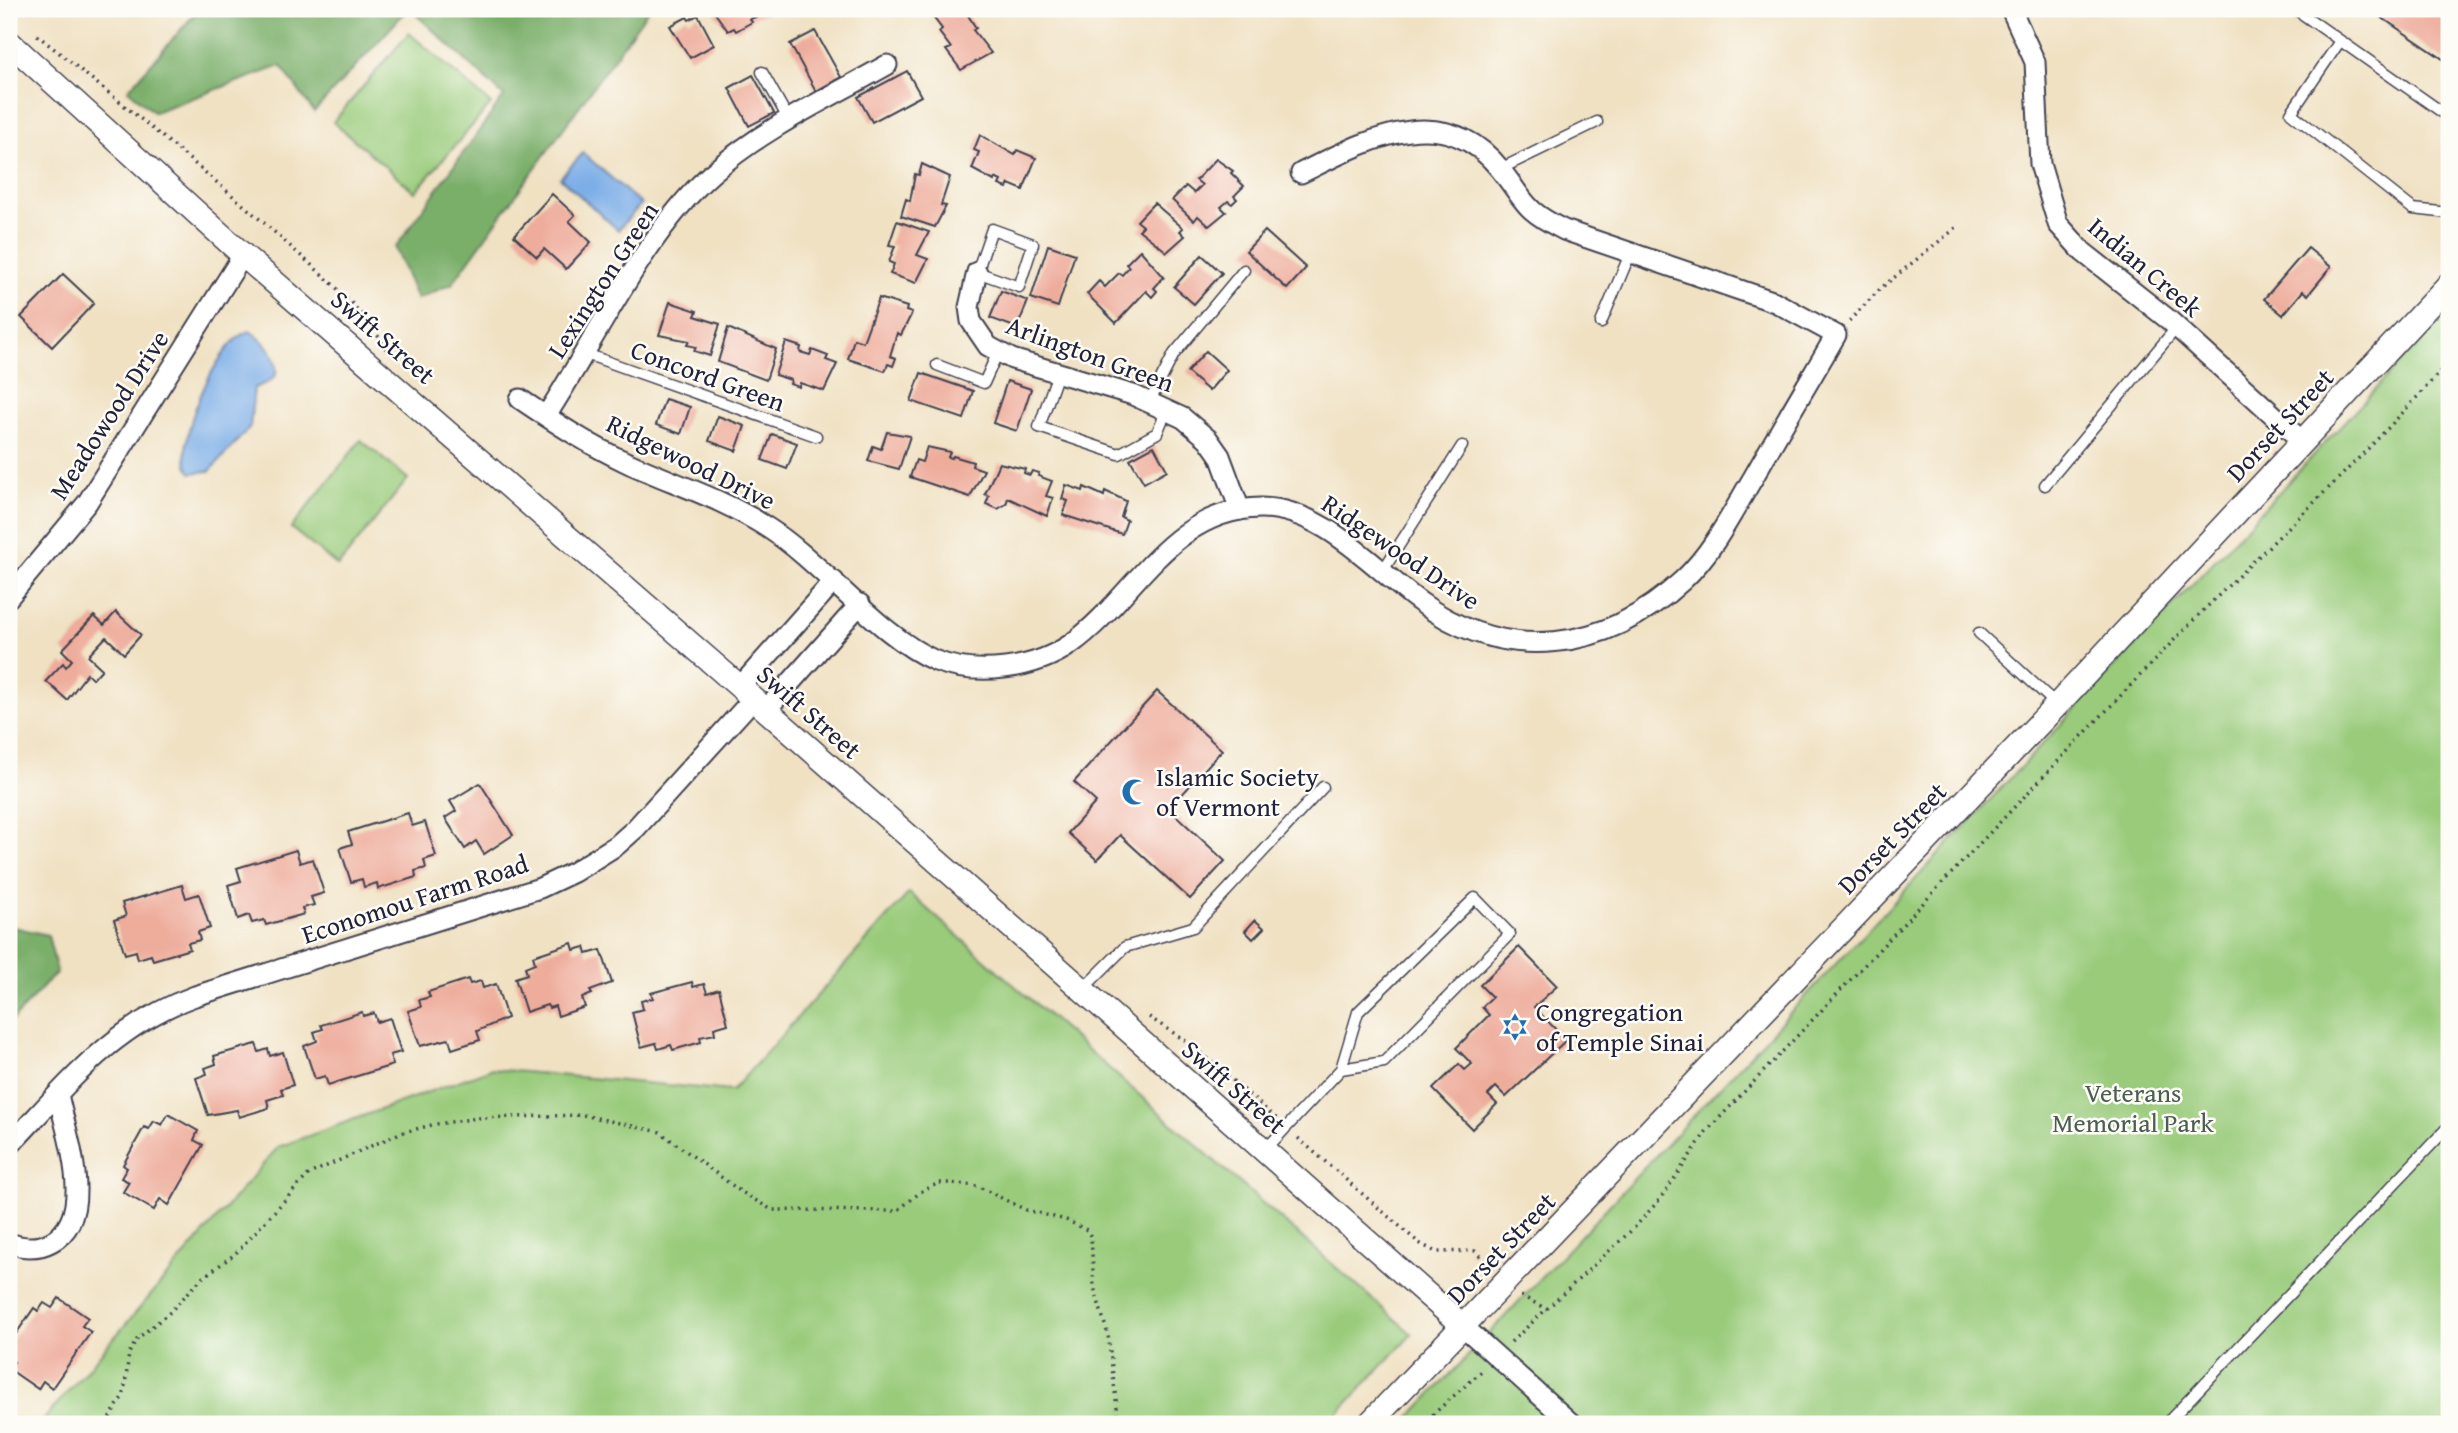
<svg xmlns="http://www.w3.org/2000/svg" width="2458" height="1433" viewBox="0 0 2458 1433" font-family="'Gentium Book Plus',serif">
<style>
.green{fill:#99cb7a;stroke:#5e765a;stroke-width:2}
.forest{fill:#7aaf6a;stroke:#4e6852;stroke-width:2}
.water{fill:#7bade7;stroke:#4e6891;stroke-width:2}
.building{fill:#eeac9b}
.lines{fill:none;stroke-linecap:round;stroke-linejoin:round}
.service-casing{stroke:#413f4f;stroke-width:13}
.minor-casing{stroke:#413f4f;stroke-width:23}
.tertiary-casing{stroke:#413f4f;stroke-width:26}
.path{stroke:#413f4f;stroke-width:3.5;stroke-dasharray:2 5;stroke-linecap:butt}
.service{stroke:#fff;stroke-width:10}
.minor{stroke:#fff;stroke-width:19}
.tertiary{stroke:#fff;stroke-width:23}
.labels{text-anchor:middle;stroke-width:5;stroke-linejoin:round;paint-order:stroke}
.street-label{font-size:26px;fill:#22223b;stroke:#fdfcf7}
.poi-label{font-size:26px;fill:#22223b;stroke:#fdfcf7;text-anchor:start}
.park-label{font-size:26px;fill:#4c5d51;stroke:#fdfcf7}
</style>
<rect width="100%" height="100%" fill="#fdfcf7"/>
<filter id="ink" filterUnits="userSpaceOnUse"><feTurbulence type="fractalNoise" baseFrequency=".0143" numOctaves="2"/><feDisplacementMap in="SourceGraphic" scale="14" xChannelSelector="R" yChannelSelector="G"/><feConvolveMatrix kernelMatrix="1 2 1 2 8 2 1 2 1" color-interpolation-filters="sRGB"/></filter>
<filter id="wash" filterUnits="userSpaceOnUse"><feTurbulence type="fractalNoise" baseFrequency=".00686" numOctaves="4" result="noise"/><feDisplacementMap in="SourceGraphic" scale="28" xChannelSelector="R" yChannelSelector="G"/><feGaussianBlur stdDeviation="1.57" result="paint"/><feColorMatrix in="noise" values="0 0 0 0 0 0 0 0 0 0 0 0 0 0 0 0 0 1.4 0 .05"/><feComposite in="paint" operator="in"/></filter>
<g filter="url(#wash)">
<rect width="100%" height="100%" fill="#f0e1c3"/>
<g class="green">
<polygon points="409,33 491,104 415,192 333,122"/>
<polygon points="2449,311 2449,1424 1403,1424 1463,1361"/>
<polygon points="361,440 408,479 338,566 291,528"/>
<polygon points="909,893 1412,1334 1328,1424 40,1424 278,1147 491,1069 732,1091"/>
</g>
<g class="forest">
<polygon points="199,9 408,9 314,112 281,66 154,112 128,90"/>
<polygon points="410,9 649,9 452,284 417,299 395,248 504,96"/>
<polygon points="9,926 48,935 57,972 9,1024"/>
</g>
<g class="water">
<polygon points="583,153 641,204 618,230 560,178"/>
<path d="M250 331C265 341 278 355 276 375L269 382 254 388 250 427 210 471 191 473C170 448 218 338 250 331Z"/>
</g>
<g id="blocks">
<g class="building">
<polygon points="712,9 777,9 750,19 752,22 736,31 734,28 728,31"/>
<polygon points="927,9 964,9 976,28 973,30 991,53 961,70 946,50 951,48 939,32 942,29"/>
<polygon points="2369,9 2449,9 2449,63"/>
<polygon points="698,15 714,45 690,58 670,26 687,17 689,20"/>
<polygon points="815,31 841,77 816,91 790,44"/>
<polygon points="907,71 921,96 872,122 858,97"/>
<polygon points="753,75 774,113 749,126 729,88"/>
<polygon points="980,135 1015,155 1017,150 1036,158 1023,190 1009,184 1007,188 999,185 1001,181 995,178 994,181 972,169 979,152 974,150"/>
<polygon points="1216,159 1233,171 1231,173 1244,186 1234,196 1237,199 1232,204 1228,201 1221,207 1226,212 1209,226 1198,216 1194,221 1172,200 1186,186 1194,193 1202,185 1196,180"/>
<polygon points="922,164 950,177 941,205 946,206 935,227 901,216 906,199 910,201 915,174 919,175"/>
<polygon points="552,194 575,215 569,221 591,242 566,269 544,249 537,257 514,236"/>
<polygon points="1154,203 1183,228 1180,231 1185,236 1167,252 1139,230 1143,226 1137,221"/>
<polygon points="897,221 929,232 917,255 928,259 916,283 890,274 894,264 889,262 895,246 889,245"/>
<polygon points="1265,231 1306,268 1287,289 1246,251"/>
<polygon points="1048,245 1075,254 1058,307 1031,298"/>
<polygon points="2308,248 2331,267 2308,295 2303,291 2283,315 2264,299"/>
<polygon points="1140,250 1164,277 1154,288 1157,291 1152,297 1146,291 1116,323 1087,294 1099,281 1105,287 1119,273 1122,275 1129,267 1126,264"/>
<polygon points="1202,255 1222,273 1194,304 1174,287"/>
<polygon points="63,274 94,303 52,347 21,317"/>
<polygon points="1001,291 1028,301 1017,328 990,318"/>
<polygon points="879,298 907,307 906,311 912,313 901,335 897,333 890,356 896,358 893,366 888,364 885,371 848,359 854,339 863,342"/>
<polygon points="670,302 697,311 695,316 720,324 710,356 694,351 696,347 687,345 689,341 659,335"/>
<polygon points="728,328 776,349 766,380 718,362"/>
<polygon points="786,342 801,347 800,352 810,355 812,350 828,356 826,360 837,364 824,391 800,383 799,387 790,384 791,380 775,375"/>
<polygon points="1206,351 1227,370 1209,391 1187,372"/>
<polygon points="921,373 973,391 964,419 911,401"/>
<polygon points="1007,381 1031,389 1017,431 993,423"/>
<polygon points="665,399 690,407 681,434 656,425"/>
<polygon points="718,416 745,426 736,451 709,441"/>
<polygon points="887,432 910,436 899,469 868,461 873,446 881,449"/>
<polygon points="772,434 797,443 787,469 762,460"/>
<polygon points="1154,446 1167,470 1144,483 1130,459"/>
<polygon points="927,447 950,452 948,457 952,458 953,456 973,462 972,466 984,470 970,497 910,477 916,460 922,462"/>
<polygon points="999,463 1025,469 1024,473 1030,475 1032,471 1039,473 1038,476 1052,481 1046,496 1053,498 1047,516 1008,498 1006,504 998,509 986,504 989,496 985,494"/>
<polygon points="1066,485 1083,491 1084,487 1104,496 1105,491 1126,501 1121,517 1127,520 1122,534 1063,515 1068,501 1062,499"/>
<polygon points="116,612 141,635 124,654 106,637 88,656 102,669 93,679 87,674 67,700 46,681 63,663 66,667 72,660 62,650 94,616 104,625"/>
<polygon points="1157,691 1222,750 1169,809 1225,861 1190,899 1120,835 1097,860 1068,833 1096,802 1074,782"/>
<polygon points="480,783 513,835 484,854 476,841 465,849 445,818 456,811 450,801"/>
<polygon points="408,813 412,826 425,822 436,856 424,860 426,868 415,871 416,877 378,889 377,883 364,887 362,879 351,882 340,848 352,844 348,832"/>
<polygon points="296,850 300,863 313,859 324,893 311,897 314,905 302,908 304,914 266,925 264,920 252,923 249,915 238,919 228,885 241,881 237,868"/>
<polygon points="182,885 186,898 199,894 210,928 198,932 200,940 188,943 190,949 153,960 151,955 138,959 136,951 125,954 114,920 126,916 122,903"/>
<polygon points="1255,920 1264,928 1253,939 1245,931"/>
<polygon points="572,943 574,950 585,947 587,954 601,950 612,983 590,991 592,994 582,998 585,1007 558,1016 555,1006 549,1008 547,1005 526,1012 515,978 527,974 525,967 535,963 533,956"/>
<polygon points="1519,947 1557,986 1534,1007 1566,1040 1506,1097 1496,1087 1488,1095 1497,1104 1472,1129 1433,1089 1459,1064 1465,1070 1472,1064 1456,1048 1489,1015 1482,1007 1492,997 1480,985"/>
<polygon points="468,979 470,984 481,981 483,988 496,984 507,1018 477,1031 480,1040 452,1049 449,1039 420,1046 408,1011 421,1007 419,1000 430,997 428,992"/>
<polygon points="692,982 693,987 704,984 707,993 719,989 728,1024 714,1028 715,1034 700,1037 701,1042 673,1050 671,1045 658,1049 656,1043 641,1047 632,1012 643,1009 641,1001 653,998 651,993"/>
<polygon points="362,1012 363,1016 374,1013 377,1022 390,1018 401,1052 390,1055 393,1065 328,1085 325,1076 315,1079 304,1046 317,1041 314,1032 323,1029 321,1025"/>
<polygon points="256,1044 259,1052 268,1049 270,1056 283,1052 293,1085 281,1089 283,1095 267,1100 269,1108 239,1117 237,1110 208,1115 196,1078 207,1074 205,1068 216,1064 214,1056"/>
<polygon points="168,1114 198,1131 194,1140 203,1145 169,1205 160,1199 154,1210 123,1192 129,1182 121,1178 127,1168 123,1165 144,1127 149,1129 154,1121 162,1125"/>
<polygon points="59,1298 88,1318 82,1326 91,1332 52,1388 43,1381 38,1389 9,1369 14,1362 9,1358 13,1348 9,1344 34,1308 38,1311 44,1303 52,1308"/>
</g>
</g>
</g>
<g filter="url(#ink)">
<use href="#blocks" fill-opacity="0" stroke="#413f4f" stroke-width="2"/>
<g class="lines">
<g class="service-casing">
<g id="service">
<polyline points="2298,11 2449,117"/>
<polyline points="2340,41 2291,113 2413,209 2449,213"/>
<polyline points="762,72 789,120"/>
<polyline points="1500,169 1597,122"/>
<polygon points="992,229 1033,244 1019,287 977,272"/>
<polyline points="1601,323 1630,254"/>
<polyline points="586,354 816,436"/>
<polyline points="937,365 984,383 997,354"/>
<polyline points="1058,373 1039,427 1119,454 1157,433 1167,409"/>
<polyline points="1150,401 1174,354 1244,270"/>
<polyline points="2045,485 2177,327"/>
<polyline points="1382,572 1462,446"/>
<polyline points="1979,633 2057,705"/>
<polyline points="1082,990 1125,947 1193,927 1323,787"/>
<polyline points="1264,1151 1341,1069 1384,1062 1510,934 1475,898 1358,1012 1341,1069"/>
<polyline points="2166,1424 2449,1126"/>
</g>
</g>
<g class="minor-casing">
<g id="minor">
<polyline points="2011,9 2035,62 2040,164 2058,224 2083,252 2169,320 2303,442"/>
<polyline points="977,272 969,307 971,321 988,346 1012,359 1133,395 1183,418 1208,439 1220,456 1240,510"/>
<path d="M520 399C554 422 589 445 626 462 674 484 724 499 768 528 823 563 879 637 936 661 978 677 1035 669 1071 644 1135 598 1169 510 1260 508 1322 507 1373 568 1420 602 1506 665 1606 652 1683 580 1713 552 1732 513 1753 478 1780 430 1808 383 1836 335L1775 302 1564 230C1522 209 1527 203 1500 169 1442 97 1366 141 1301 173"/>
<path d="M546 416C595 341 645 233 711 174 762 129 827 99 887 65"/>
<polyline points="9,597 87,503 243,255"/>
<polyline points="740,687 834,581"/>
<polyline points="766,710 860,604"/>
<path d="M9 1146C67 1085 113 1025 195 996L540 888 574 872 617 845 635 829 753 699"/>
<path d="M9 1243C23 1248 38 1249 51 1242 98 1217 66 1135 58 1094"/>
<polyline points="1464,1327 1572,1424"/>
</g>
</g>
<g class="tertiary-casing">
<g id="tertiary">
<polyline points="9,42 243,255 740,687 1464,1327"/>
<polyline points="1369,1424 2057,705 2449,284"/>
</g>
</g>
<g class="path">
<polyline points="9,13 20,21"/>
<path d="M37 35C119 101 201 167 280 237 318 272 361 304 386 349"/>
<polyline points="1849,321 1881,288 1957,227"/>
<polyline points="1149,1017 1192,1045 1277,1119"/>
<polyline points="1298,1138 1419,1243 1436,1252 1475,1251 1490,1267"/>
<polyline points="1521,1296 1547,1309"/>
<path d="M1511 1342 1635 1227 1661 1198 1706 1132C1863 967 2019 801 2177 637 2267 545 2365 459 2449 361"/>
<polyline points="106,1424 124,1394 129,1353 138,1338 170,1312 202,1278 235,1254 309,1174 400,1133 436,1124 478,1118 583,1115 660,1132 740,1191 772,1210 897,1211 922,1191 939,1183 950,1183 977,1186 1026,1210 1066,1220 1087,1230 1091,1237 1094,1287 1108,1335 1119,1424"/>
<polyline points="1422,1424 1483,1370"/>
</g>
<use href="#service" class="service"/>
<use href="#minor" class="minor"/>
<use href="#tertiary" class="tertiary"/>
</g>
</g>
<defs>
<g id="mosque-bare" transform="scale(2.1)"><path d="M3.5-4.9A6 6 0 1 0 3.5 4.9A5 5 0 1 1 3.5-4.9Z" fill="#1f6fb2" stroke="#fdfcf7" stroke-width="2.5" paint-order="stroke"/></g>
<g id="synagogue-bare" transform="scale(2.1)"><path d="M0-6.5L5.6 3.2H-5.6ZM0 6.5L5.6-3.2H-5.6Z" fill="#1f6fb2" stroke="#fdfcf7" stroke-width="2.5" paint-order="stroke"/></g>
</defs>
<g fill-rule="evenodd">
<use href="#mosque-bare" x="1135" y="792"/>
<use href="#synagogue-bare" x="1515" y="1027"/>
</g>
<g class="labels">
<g class="street-label">
<text transform="translate(2145 267) rotate(40)" y="9">Indian Creek</text>
<text transform="translate(603 280) rotate(-57)" y="9">Lexington Green</text>
<text transform="translate(383 337) rotate(41)" y="9">Swift Street</text>
<text transform="translate(1090 354) rotate(20)" y="9">Arlington Green</text>
<text transform="translate(708 376) rotate(20)" y="9">Concord Green</text>
<text transform="translate(109 415) rotate(-57)" y="9">Meadowood Drive</text>
<text transform="translate(2280 425) rotate(-47)" y="9">Dorset Street</text>
<text transform="translate(691 462) rotate(26)" y="9">Ridgewood Drive</text>
<text transform="translate(1401 552) rotate(34)" y="9">Ridgewood Drive</text>
<text transform="translate(809 712) rotate(41)" y="9">Swift Street</text>
<text transform="translate(1892 838) rotate(-46)" y="9">Dorset Street</text>
<text transform="translate(415 899) rotate(-18)" y="9">Economou Farm Road</text>
<text transform="translate(1234 1087) rotate(41)" y="9">Swift Street</text>
<text transform="translate(1501 1248) rotate(-46)" y="9">Dorset Street</text>
</g>
<g class="poi-label">
<text x="1156" y="786">Islamic Society<tspan x="1156" dy="30">of Vermont</tspan></text>
<text x="1536" y="1021">Congregation<tspan x="1536" dy="30">of Temple Sinai</tspan></text>
</g>
<g class="park-label">
<text x="2133" y="1102">Veterans<tspan x="2133" dy="30">Memorial Park</tspan></text>
</g>
</g>
<rect width="2458" height="1433" fill="none" stroke="#fdfcf7" stroke-width="35"/>
</svg>
